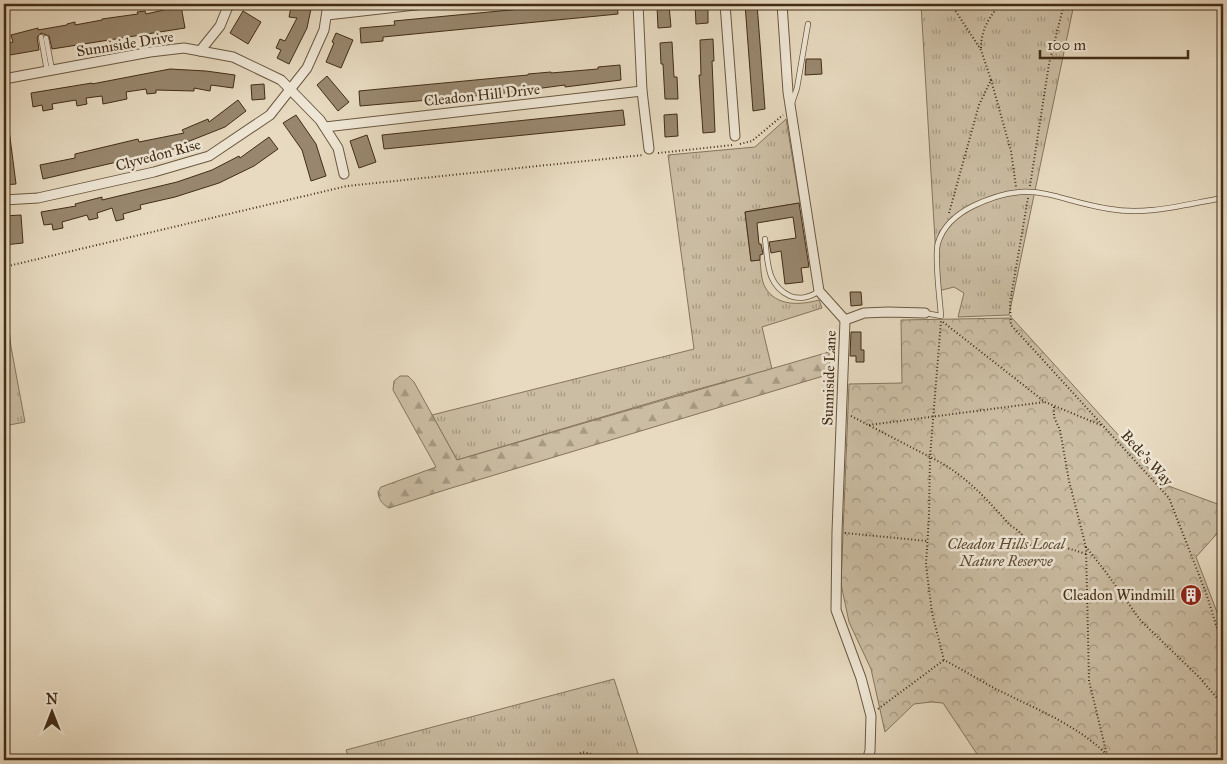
<svg xmlns="http://www.w3.org/2000/svg" width="1227" height="764" viewBox="0 0 1227 764" font-family="'IM FELL Great Primer',serif">
<style>
.grass{fill:url(#grass-tufts);stroke:#86755c}
.forest{fill:url(#forest-firs);stroke:#86755c}
.park{fill:url(#park-crowns);stroke:#86755c}
.building{fill:#98876e;stroke:#422d16}
.lines{fill:none;stroke-linecap:round;stroke-linejoin:round}
.lane-casing{stroke:#6b5840;stroke-width:6}
.street-casing{stroke:#6b5840;stroke-width:11}
.path{stroke:#422d16;stroke-width:2;stroke-dasharray:1 2.5;stroke-linecap:butt}
.lane{stroke:#efe7d6;stroke-width:4.5}
.street{stroke:#efe7d6;stroke-width:9}
.labels{text-anchor:middle;stroke-width:5;stroke-linejoin:round;paint-order:stroke}
.street-label{font-size:15px;fill:#422d16;stroke:#efe7d6}
.park-label{font-size:15px;font-style:italic;fill:#5d4a32;stroke:#efe7d6}
.poi-label{font-size:15px;fill:#422d16;stroke:#efe7d6;text-anchor:end}
</style>
<defs>
<pattern id="grass-tufts" width="24" height="20" patternUnits="userSpaceOnUse" patternTransform="scale(1.25)"><rect width="24" height="20" fill="#cbbda3"/><path d="M3 7l-1-3M5 7V3M7 7l1-3M15 17l-1-3M17 17v-4M19 17l1-3" fill="none" stroke="#a69a84"/></pattern>
<pattern id="forest-firs" width="22" height="20" patternUnits="userSpaceOnUse" patternTransform="scale(1.25)"><rect width="22" height="20" fill="#cbbda3"/><path d="M5 1l3.5 6h-7zM16 11l3.5 6h-7z" fill="#a69a84"/></pattern>
<pattern id="park-crowns" width="20" height="18" patternUnits="userSpaceOnUse" patternTransform="scale(1.25)"><rect width="20" height="18" fill="#cbbda3"/><path d="M2 6a3 3 0 1 1 6 0M12 15a3 3 0 1 1 6 0" fill="none" stroke="#a69a84"/></pattern>
</defs>
<rect width="100%" height="100%" fill="#e7dac0"/>
<filter id="stains"><feTurbulence type="fractalNoise" baseFrequency=".004" numOctaves="4"/><feColorMatrix values="0 0 0 0 .2 0 0 0 0 .09 0 0 0 0 .02 0 0 0 .5 -.17"/></filter>
<radialGradient id="worn" r=".72"><stop offset=".6" stop-color="#630" stop-opacity="0"/><stop offset="1" stop-color="#630" stop-opacity=".3"/></radialGradient>
<g class="grass">
<polygon points="921,4 1074,4 1009,315 958,317 964,293 954,287 938,291"/>
<path d="M786 119 800 203 745 212 751 261 760 260C761 268 761 280 765 287 776 307 801 305 819 300L822 308 762 327 772 369 680 394 457 460 432 415 694 349 668 155 755 147Z"/>
<polygon points="4,285 11,347 25,422 4,426"/>
<polygon points="614,679 640,760 350,760 346,750"/>
</g>
<path class="forest" d="M829 352 830 374 448 489 389 508C382 504 379 500 378 492L381 487 436 467 393 390 394 381 400 376H408L414 382 457 460Z"/>
<polygon class="park" points="1012,318 1163,484 1223,506 1223,527 1196,557 1223,628 1223,760 981,760 943,703 931,702 914,704 885,732 871,669 849,622 841,584 849,384 902,383 901,320"/>
<g class="building">
<polygon points="298,4 312,4 307,28 289,64 277,58 281,50 276,48 280,39 285,41 297,18 289,17 291,7 297,8"/>
<polygon points="574,4 617,4 618,14 383,37 383,41 361,43 360,28 395,25 394,21"/>
<polygon points="695,4 708,4 708,23 696,24"/>
<polygon points="745,4 757,4 765,109 753,111"/>
<polygon points="669,5 671,27 658,28 657,6"/>
<polygon points="181,6 185,28 52,49 49,36 41,33 37,37 39,50 4,56 4,44 13,42 11,35 38,28 38,30 67,25 67,24 75,22 75,25 102,20 102,19 138,14 137,12 145,11 146,14"/>
<polygon points="243,11 261,22 248,44 230,33"/>
<polygon points="336,33 353,40 341,68 326,62 334,43 332,42"/>
<polygon points="713,39 714,61 712,61 715,132 703,133 699,75 701,75 700,40"/>
<polygon points="672,42 674,77 677,77 678,99 665,99 663,64 661,64 660,43"/>
<polygon points="806,59 821,59 822,74 805,75"/>
<polygon points="620,65 621,80 565,87 565,85 497,94 360,106 359,91 528,75 528,74 551,72 551,73 598,69 598,67"/>
<polygon points="170,69 206,71 235,75 233,88 211,85 210,91 194,88 194,91 156,90 156,93 147,94 146,89 126,92 127,99 103,104 102,96 86,98 87,104 77,106 76,100 52,104 53,109 43,111 42,105 33,107 31,93 92,83 92,84"/>
<polygon points="327,76 349,102 338,111 317,85"/>
<polygon points="264,84 265,99 252,100 251,85"/>
<polygon points="238,100 246,111 225,127 177,146 178,148 43,179 40,165 75,158 75,154 138,139 139,142 184,133 182,130 208,119 209,122"/>
<polygon points="623,110 625,125 384,149 382,135"/>
<polygon points="677,114 678,136 665,137 664,115"/>
<polygon points="296,115 316,144 326,176 311,181 302,150 283,123"/>
<polygon points="4,130 9,130 16,184 4,185"/>
<polygon points="367,135 376,162 359,168 350,141"/>
<polygon points="269,137 278,149 254,166 219,183 175,197 140,205 141,209 123,214 124,219 116,221 112,208 97,213 98,218 89,220 87,215 62,222 63,228 53,230 52,224 44,225 41,212 76,206 75,204 102,197 102,200 177,182 212,170 239,156 240,158"/>
<polygon points="799,203 809,267 801,268 803,282 785,284 781,251 771,253 769,242 796,238 793,217 757,223 759,244 761,244 763,254 760,255 760,260 751,261 745,212"/>
<polygon points="21,215 23,243 4,245 4,216"/>
<polygon points="850,292 861,292 862,305 851,306"/>
<polygon points="851,332 861,332 861,350 864,350 864,362 856,362 856,356 850,356"/>
<circle cx="1191" cy="595" r="7"/>
</g>
<g class="lines">
<g class="lane-casing">
<g id="lane">
<polyline points="41,37 47,71"/>
<polyline points="46,38 52,70"/>
<polyline points="792,103 797,88 808,24"/>
<path d="M765 239C768 261 766 285 790 296 800 300 811 297 819 291"/>
<path d="M925 313 941 316C940 300 934 256 938 243 943 226 957 214 973 206 1033 177 1052 200 1110 209 1147 216 1186 204 1223 198"/>
</g>
</g>
<g class="street-casing">
<g id="street">
<polyline points="638,4 642,91 649,149"/>
<polyline points="725,4 735,136"/>
<polyline points="782,4 788,92 819,291 845,320 837,532 836,610 861,678 871,716 870,751 867,760"/>
<polyline points="327,15 424,4"/>
<polyline points="200,51 220,26 229,4"/>
<polyline points="4,79 150,52 184,48 233,57 281,80 320,120 338,148 344,174"/>
<polyline points="325,127 642,91"/>
<polyline points="4,200 38,198 154,172 209,156 270,115 307,68 324,30 328,4"/>
<polyline points="845,320 864,313 888,312 925,313"/>
</g>
</g>
<g class="path">
<path d="M981 48C981 31 989 16 1001 4"/>
<polyline points="991,80 1011,151 1016,187"/>
<polyline points="740,144 752,141 783,115"/>
<polyline points="658,153 733,145"/>
<polyline points="1030,186 1049,64 1064,4"/>
<polyline points="1028,198 1010,303 1011,325 1169,498 1206,593 1223,647"/>
<polyline points="949,213 979,105 991,80 981,50 951,4"/>
<polyline points="4,267 347,186 643,155"/>
<polyline points="943,322 1045,402 1103,426"/>
<polyline points="1054,407 1054,417 1060,430 1069,481 1086,547 1105,571 1141,621 1199,677 1223,705"/>
<polyline points="851,416 930,457 941,321"/>
<polyline points="869,425 1045,402"/>
<polyline points="845,533 927,541"/>
<polyline points="1086,547 1089,681 1107,755"/>
<path d="M1086 554C1065 547 1052 543 1030 545 1026 540 1022 534 1017 530 1014 527 1010 526 1008 523 985 497 962 472 930 457L929 516 926 565 932 613 944 660C962 669 980 681 998 690 1038 710 1082 727 1112 760"/>
<polyline points="878,709 944,660"/>
<polyline points="4,750 11,760"/>
<polyline points="572,760 582,752 591,754 597,760"/>
</g>
<use href="#lane" class="lane"/>
<use href="#street" class="street"/>
</g>
<defs>
<g id="building-disc" transform="scale(1.125)"><circle r="9.5" fill="#8f2418" stroke="#efe7d6"/><path d="M-4-6H4V6H1V3H-1V6H-4ZM-2.5-4.3h1.7v1.8h-1.7ZM.8-4.3h1.7v1.8H.8ZM-2.5-1h1.7V.8h-1.7ZM.8-1h1.7V.8H.8Z" fill="#fff"/></g>
</defs>
<g fill-rule="evenodd">
<use href="#building-disc" x="1191" y="595"/>
</g>
<g class="labels">
<g class="street-label">
<text transform="translate(125 44) rotate(-9)" y="5">Sunniside Drive</text>
<text transform="translate(482 95) rotate(-6)" y="5">Cleadon Hill Drive</text>
<text transform="translate(158 155) rotate(-15)" y="5">Clyvedon Rise</text>
<text transform="translate(829 378) rotate(-88)" y="5">Sunniside Lane</text>
<text transform="translate(1147 458) rotate(48)" y="5">Bede's Way</text>
</g>
<g class="park-label">
<text x="1006" y="549">Cleadon Hills Local<tspan x="1006" dy="17">Nature Reserve</tspan></text>
</g>
<g class="poi-label">
<text x="1175" y="600">Cleadon Windmill</text>
</g>
</g>
<rect width="1227" height="764" fill="none" stroke="#e7dac0" stroke-width="20"/>
<rect x="5" y="5" width="1217" height="754" fill="none" stroke="#422d16" stroke-width="2.5"/>
<rect x="10" y="10" width="1207" height="744" fill="none" stroke="#422d16"/>
<g transform="translate(52 712)" stroke="#efe7d6" stroke-width="4" paint-order="stroke">
<path d="M0-4L9 19L0 12L-9 19Z" fill="#422d16"/>
<text y="-8" font-size="14" font-weight="bold" text-anchor="middle" fill="#422d16">N</text>
</g>
<path d="M1040 50v8h148v-8" fill="none" stroke="#422d16" stroke-width="2.5"/>
<text x="1047" y="50" font-size="15" fill="#422d16" stroke="#efe7d6" stroke-width="4" paint-order="stroke">100 m</text>
<rect width="100%" height="100%" filter="url(#stains)"/>
<rect width="100%" height="100%" fill="url(#worn)"/>
</svg>
